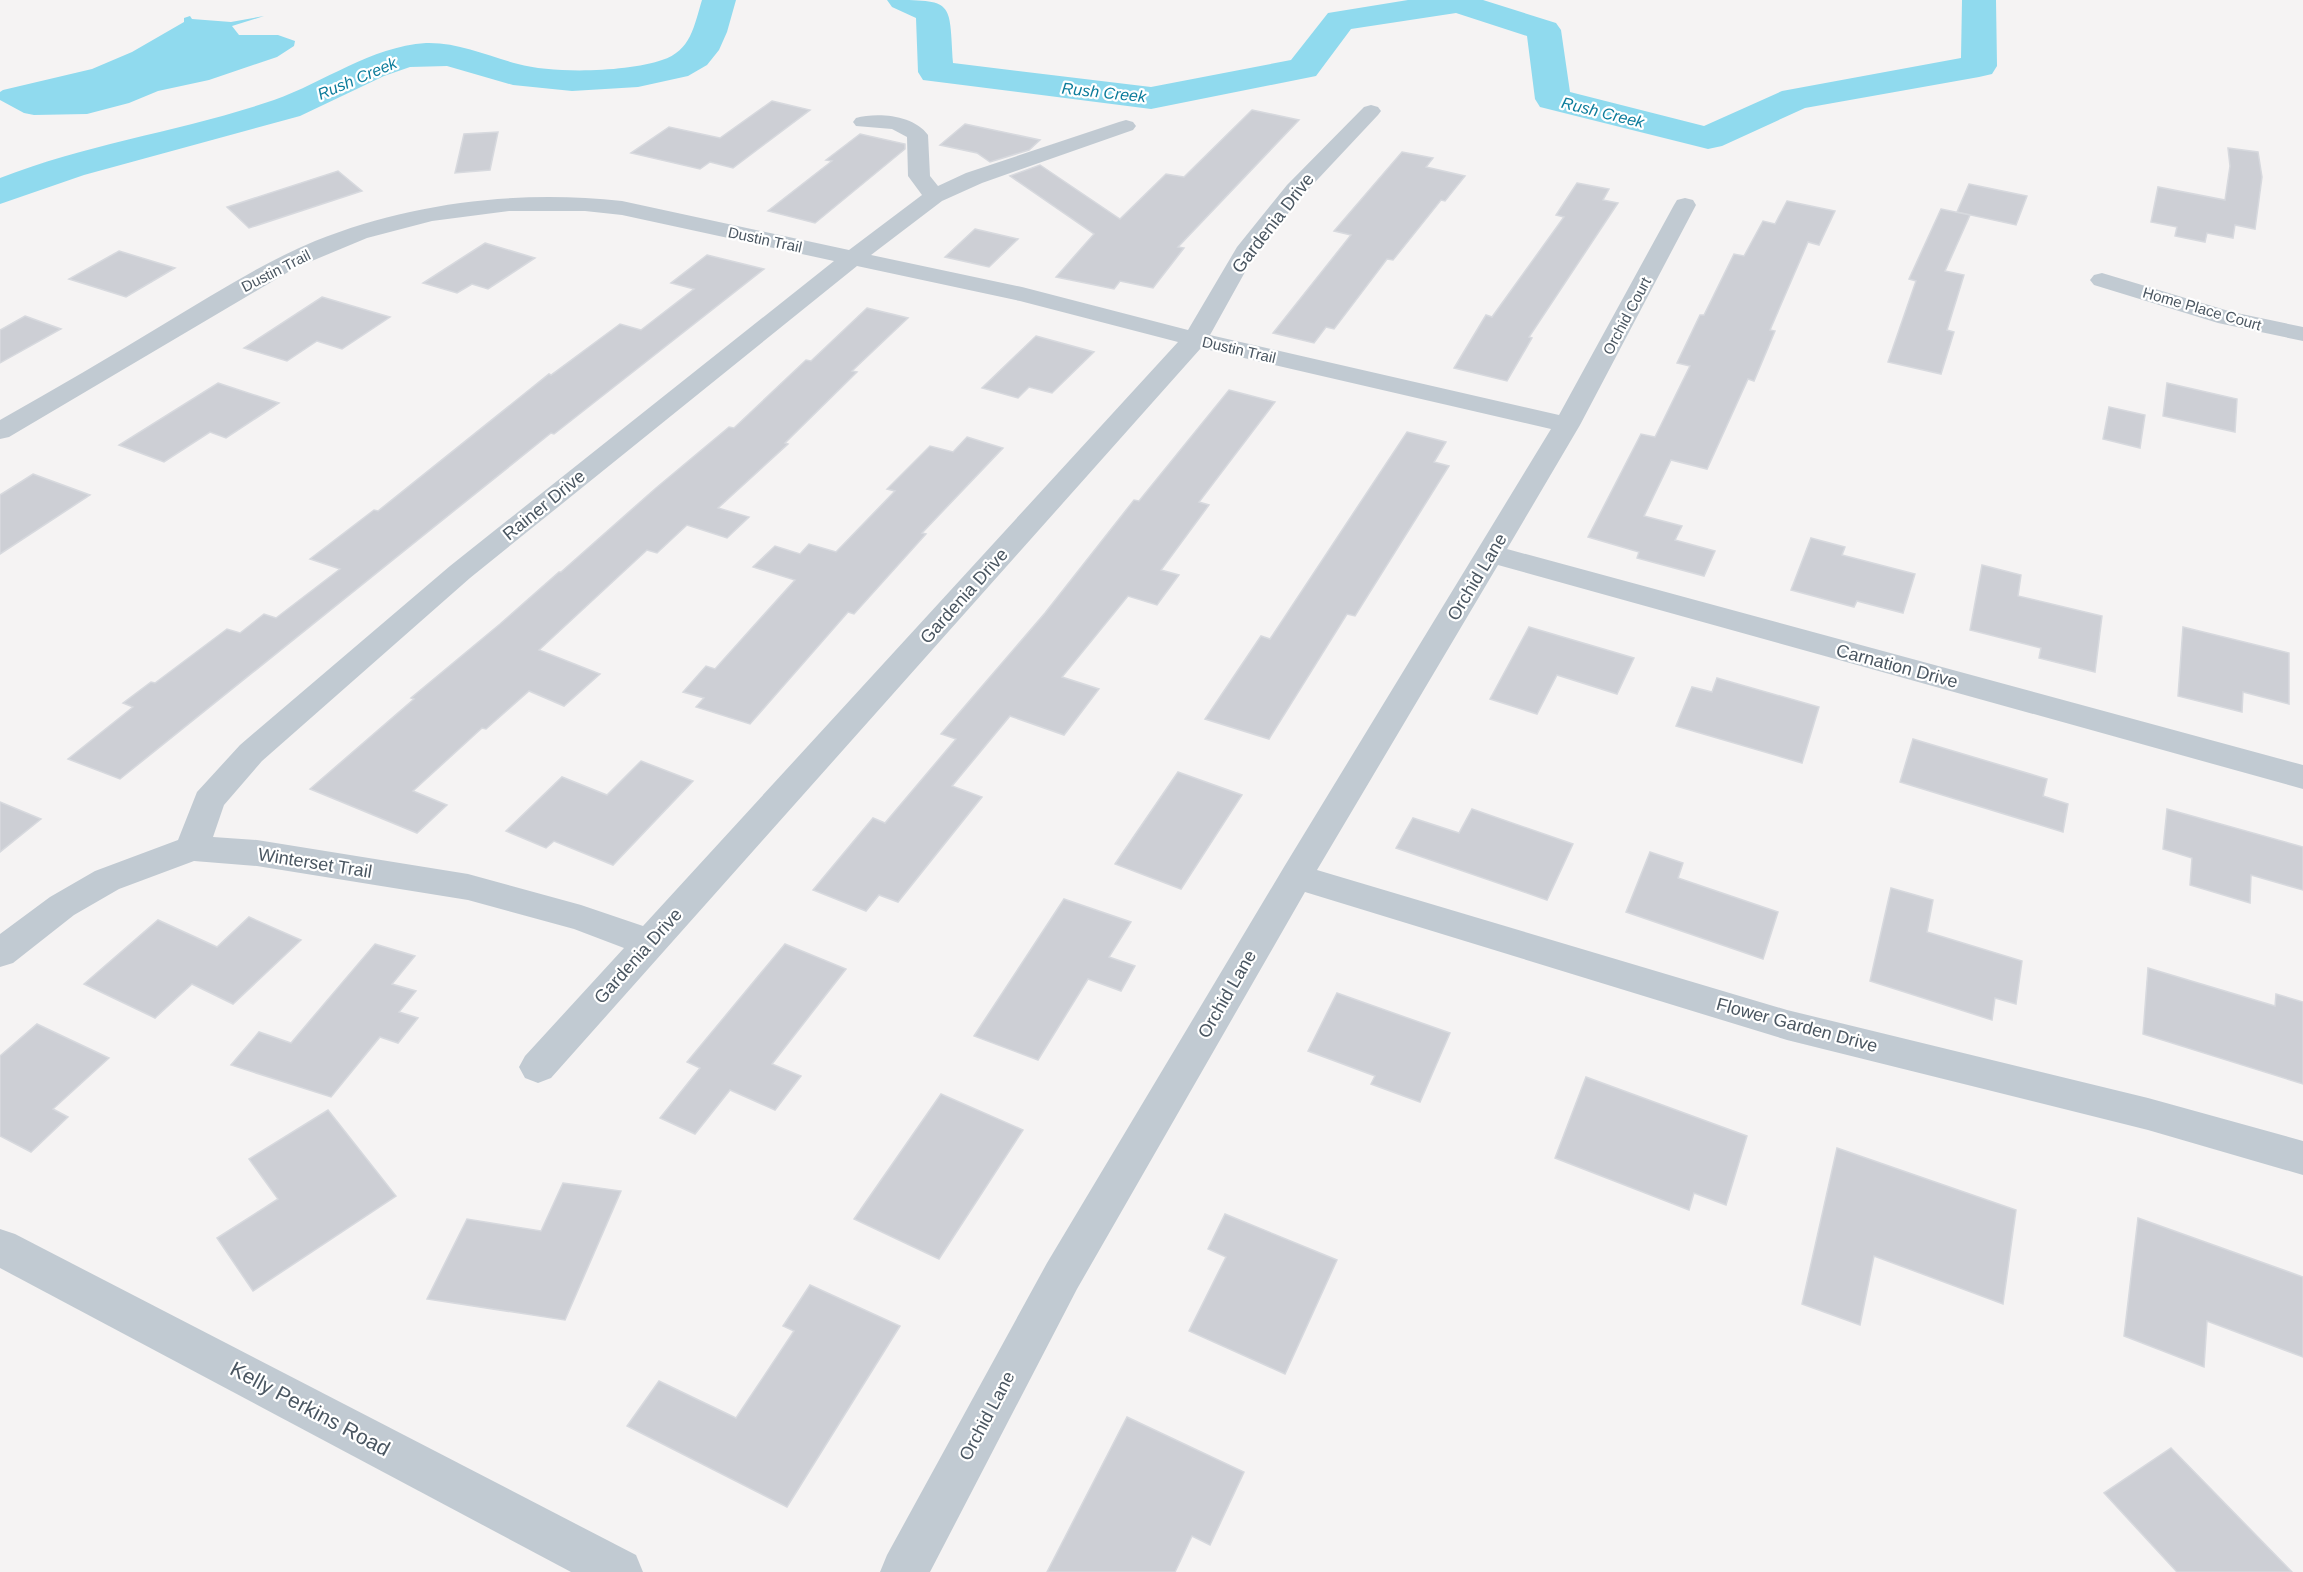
<svg xmlns="http://www.w3.org/2000/svg" width="2303" height="1572" viewBox="0 0 2303 1572" font-family="Arial,sans-serif">
<style>
.water{fill:#90daee}
.lines{fill:none;stroke-linecap:round;stroke-linejoin:round}
.river{fill:#90daee;fill-rule:evenodd}
.building{fill:#cdcfd5;stroke:#d7d9de;stroke-width:1.5}
.minor{fill:#c1cad2;fill-rule:evenodd}
.labels{text-anchor:middle;stroke-width:4.5;stroke-linejoin:round;paint-order:stroke}
.far-street-label{font-size:15px;fill:#4a5661;stroke:#fff}
.far-water-label{font-size:16px;font-style:italic;fill:#0c7c9b;stroke:#fff}
.street-label{font-size:18px;fill:#4a5661;stroke:#fff}
.near-street-label{font-size:21px;fill:#4a5661;stroke:#fff}
</style>
<rect width="100%" height="100%" fill="#f5f3f3"/>
<polygon class="water" points="190,16 192,19 231,22 264,16 232,26 239,35 278,35 295,41 294,46 277,57 209,80 158,91 129,103 87,114 34,115 24,113 0,100 0,92 3,90 92,69 132,52 184,22 184,18"/>
<g class="lines">
<g class="river">
<path d="M702 0H736L727 32 719 50 707 65 688 76 638 87 572 91 513 85 447 66 410 67 384 76 300 116 84 175 0 204V178C89 143 184 131 274 100 325 82 370 47 426 43 458 42 488 56 518 64 554 74 627 72 662 60 691 51 694 26 702 0Z"/>
<path d="M887 0C955 0 949 0 953 63L1151 87 1291 60 1328 13 1408 0H1483L1556 23 1561 30 1570 92 1704 126 1782 91 1961 58 1962 0H1996L1997 66 1992 74 1979 77 1805 108 1722 146 1708 149 1540 107 1535 99 1527 36 1456 13 1351 29 1316 76 1151 109 923 80 918 72 916 18 892 7Z"/>
</g>
</g>
<g class="building">
<polygon points="772,101 810,110 733,168 710,162 700,169 631,153 669,127 720,138"/>
<polygon points="1252,110 1299,120 1178,247 1184,248 1153,288 1120,281 1114,289 1056,277 1094,234 1010,176 1040,165 1120,219 1166,174 1184,177"/>
<polygon points="965,124 1040,140 1029,150 990,162 977,153 940,145"/>
<polygon points="498,132 490,170 455,173 464,134"/>
<polygon points="860,134 905,144 905,149 815,223 768,211 832,161 826,160"/>
<polygon points="2228,148 2258,152 2262,177 2255,229 2235,225 2233,238 2207,233 2205,242 2175,236 2177,227 2151,222 2158,187 2225,200 2230,166"/>
<polygon points="1402,152 1433,158 1426,167 1465,176 1445,201 1441,200 1393,260 1387,259 1334,329 1326,327 1314,343 1273,333 1351,235 1334,231"/>
<polygon points="338,171 362,191 249,228 227,207"/>
<polygon points="1577,183 1609,189 1603,200 1618,203 1529,337 1532,338 1507,381 1454,368 1486,315 1492,317 1564,217 1556,215"/>
<polygon points="1969,184 2027,196 2016,225 1957,212"/>
<polygon points="1787,201 1835,211 1819,245 1808,242 1770,330 1775,331 1754,381 1748,379 1707,469 1671,460 1644,516 1682,526 1675,540 1715,551 1704,576 1637,558 1639,552 1588,537 1641,434 1655,437 1690,366 1677,363 1700,315 1704,315 1734,254 1744,256 1763,221 1775,224"/>
<polygon points="1941,209 1970,215 1945,271 1964,275 1947,330 1954,332 1941,374 1888,362 1916,281 1909,279"/>
<polygon points="975,229 1018,239 989,267 945,257"/>
<polygon points="485,243 535,258 488,289 472,284 457,293 423,283"/>
<polygon points="119,251 175,268 126,297 69,279"/>
<polygon points="707,255 764,269 554,434 551,433 120,779 68,759 133,707 123,703 151,682 155,683 227,629 240,633 264,614 276,618 340,569 310,559 374,510 378,511 549,374 551,375 620,324 641,330 694,289 671,283"/>
<polygon points="322,297 390,317 342,349 317,341 287,361 244,348"/>
<polygon points="867,308 908,318 852,371 857,372 785,443 788,444 718,508 749,517 727,538 687,525 657,553 647,550 539,650 600,674 564,706 529,691 486,729 482,728 413,791 447,805 417,833 310,789 414,699 411,698 500,624 559,572 561,572 656,488 729,427 734,428 806,360 811,361"/>
<polygon points="25,316 61,329 0,363 0,330"/>
<polygon points="1036,336 1094,352 1052,393 1029,387 1018,398 982,388"/>
<polygon points="218,383 279,403 226,438 210,432 164,462 119,445"/>
<polygon points="2167,383 2237,399 2235,432 2163,416"/>
<polygon points="1229,390 1275,402 1199,502 1209,505 1161,570 1179,575 1157,605 1128,596 1062,677 1099,689 1064,735 1010,716 952,786 982,797 898,902 879,895 866,911 813,890 873,818 885,823 956,739 941,734 1045,613 1134,500 1139,501"/>
<polygon points="2109,407 2145,415 2140,448 2103,439"/>
<polygon points="1407,432 1446,442 1434,462 1449,466 1355,616 1347,614 1269,739 1205,719 1261,636 1270,639"/>
<polygon points="967,437 1003,448 922,533 926,534 854,614 848,612 750,724 696,707 704,698 683,692 706,666 715,669 795,580 753,567 775,546 800,554 809,544 836,552 895,491 887,489 930,446 953,452"/>
<polygon points="33,474 90,495 0,554 0,495"/>
<polygon points="1811,538 1845,547 1842,555 1915,574 1903,613 1857,601 1854,607 1791,590"/>
<polygon points="1982,565 2021,575 2018,596 2102,616 2095,672 2039,658 2041,648 1970,630"/>
<polygon points="1529,627 1634,658 1617,694 1557,675 1537,714 1490,699"/>
<polygon points="2183,627 2289,653 2289,704 2243,692 2242,712 2178,696"/>
<polygon points="1717,678 1819,707 1802,763 1676,726 1692,687 1712,692"/>
<polygon points="1913,739 2047,779 2043,796 2068,804 2063,832 1900,782"/>
<polygon points="641,761 693,781 613,865 554,841 546,848 506,831 562,777 607,795"/>
<polygon points="1178,772 1242,795 1181,889 1115,864"/>
<polygon points="0,802 41,819 0,852"/>
<polygon points="1472,809 1573,844 1547,900 1396,848 1413,818 1459,833"/>
<polygon points="2167,809 2303,847 2303,890 2251,875 2250,903 2190,885 2192,858 2163,849"/>
<polygon points="1650,852 1683,863 1678,878 1778,912 1763,959 1626,912"/>
<polygon points="1891,888 1933,900 1927,932 2022,961 2016,1004 1995,998 1992,1020 1870,981"/>
<polygon points="1064,899 1131,922 1109,957 1135,966 1121,991 1088,979 1038,1060 974,1036"/>
<polygon points="249,917 301,940 233,1004 192,984 155,1018 84,984 158,920 217,947"/>
<polygon points="375,944 415,956 392,984 416,991 399,1012 418,1018 398,1043 380,1037 331,1097 231,1065 259,1032 291,1043"/>
<polygon points="785,944 846,969 772,1064 801,1076 775,1110 730,1090 695,1134 660,1118 700,1068 687,1062"/>
<polygon points="2148,968 2275,1006 2276,994 2303,1002 2303,1084 2143,1034"/>
<polygon points="1337,993 1450,1033 1420,1102 1371,1084 1375,1076 1308,1051"/>
<polygon points="37,1024 109,1058 53,1109 68,1117 31,1152 0,1136 0,1056"/>
<polygon points="1586,1077 1747,1136 1726,1205 1694,1193 1689,1210 1555,1158"/>
<polygon points="941,1094 1023,1130 939,1259 854,1219"/>
<polygon points="328,1110 396,1196 253,1291 217,1238 278,1199 249,1159"/>
<polygon points="1837,1148 2016,1210 2003,1304 1874,1256 1860,1325 1802,1304"/>
<polygon points="563,1183 621,1191 565,1320 427,1299 467,1219 541,1231"/>
<polygon points="1225,1214 1337,1260 1285,1374 1189,1331 1226,1257 1208,1249"/>
<polygon points="2138,1218 2303,1277 2303,1357 2207,1321 2204,1367 2124,1336"/>
<polygon points="810,1285 900,1326 787,1507 627,1426 659,1381 736,1418 794,1331 783,1326"/>
<polygon points="1127,1417 1244,1472 1210,1545 1192,1536 1175,1572 1047,1572"/>
<polygon points="2171,1448 2292,1572 2177,1572 2104,1493"/>
</g>
<g class="lines">
<g class="minor">
<path d="M1371 105 1378 107 1381 111 1378 115 1303 195 1255 254 1210 335 1559 415 1674 205 1677 200 1685 198 1693 200 1696 205 1580 425 1507 549 2303 765V789L1498 565 1317 870 1787 1010 2148 1098 2303 1141V1175L2148 1130 1787 1040 1305 892 1077 1289 930 1572H880L887 1555 1047 1263 1284 867 1551 429 1201 348 551 1078 538 1083 525 1078 519 1067 525 1056 624 948 574 929 468 900 257 866 194 861 119 889 74 915 13 963 0 967V934L50 897 95 871 178 840 197 792 240 745 450 566 834 261 622 215 585 211H509L432 221 367 238 295 268 9 437 0 439V420C55 389 110 357 164 324 213 295 262 263 315 241 413 202 518 190 622 201L849 250 922 195 908 176 907 137 892 129 856 126 853 122 856 118C877 112 914 115 928 135L930 176 938 186 966 173 1119 122 1126 120 1133 122 1136 126 1133 130 982 183 942 201 871 255 1022 287 1188 330 1237 247 1287 185 1364 107ZM857 266 1020 301 1178 342 643 926 581 905 468 874 257 840 213 837 224 805 262 761 470 578Z"/>
<polygon points="2102,273 2232,312 2303,327 2303,341 2218,323 2094,285 2090,280 2094,275"/>
<polygon points="0,1229 15,1234 636,1555 643,1572 571,1572 0,1268"/>
</g>
</g>
<g class="labels">
<g class="far-street-label">
<text transform="translate(765 240) rotate(12)" y="5">Dustin Trail</text>
<text transform="translate(276 271) rotate(-27)" y="5">Dustin Trail</text>
<text transform="translate(2202 309) rotate(16)" y="5">Home Place Court</text>
<text transform="translate(1627 316) rotate(-62)" y="5">Orchid Court</text>
<text transform="translate(1239 350) rotate(13)" y="5">Dustin Trail</text>
</g>
<g class="far-water-label">
<text transform="translate(357 78) rotate(-23)" y="6">Rush Creek</text>
<text transform="translate(1104 92) rotate(6)" y="6">Rush Creek</text>
<text transform="translate(1603 112) rotate(14)" y="6">Rush Creek</text>
</g>
<g class="street-label">
<text transform="translate(1273 223) rotate(-52)" y="6">Gardenia Drive</text>
<text transform="translate(544 505) rotate(-39)" y="6">Rainer Drive</text>
<text transform="translate(1477 577) rotate(-59)" y="6">Orchid Lane</text>
<text transform="translate(964 596) rotate(-48)" y="6">Gardenia Drive</text>
<text transform="translate(1897 666) rotate(15)" y="6">Carnation Drive</text>
<text transform="translate(315 863) rotate(9)" y="6">Winterset Trail</text>
<text transform="translate(638 956) rotate(-48)" y="6">Gardenia Drive</text>
<text transform="translate(1227 994) rotate(-60)" y="6">Orchid Lane</text>
<text transform="translate(1797 1025) rotate(15)" y="6">Flower Garden Drive</text>
<text transform="translate(987 1416) rotate(-62)" y="6">Orchid Lane</text>
</g>
<g class="near-street-label">
<text transform="translate(310 1409) rotate(28)" y="7">Kelly Perkins Road</text>
</g>
</g>
</svg>
